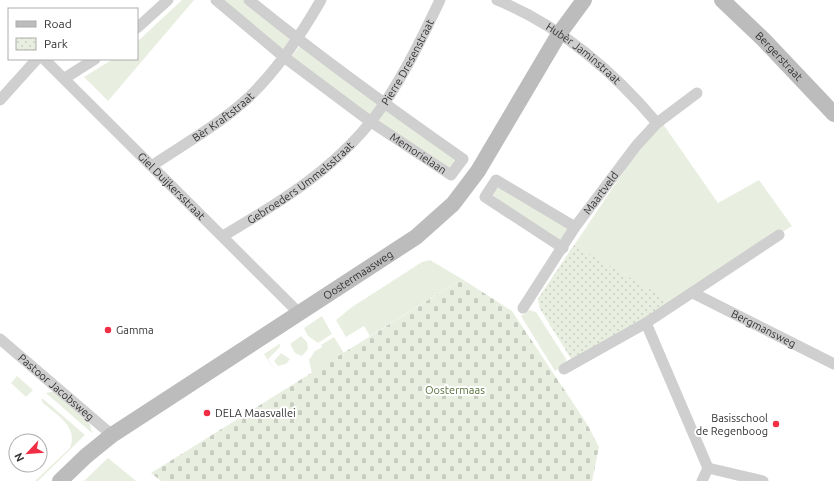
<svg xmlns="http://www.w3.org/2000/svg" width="834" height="481" viewBox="0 0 834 481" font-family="Ubuntu,sans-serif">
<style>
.green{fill:#e9efe0}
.cemetery{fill:url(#cemetery-stones)}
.park{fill:url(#park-dots)}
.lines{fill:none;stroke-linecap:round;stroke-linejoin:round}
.street{stroke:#cfcfcf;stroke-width:11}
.secondary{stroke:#bcbcbc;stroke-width:16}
.poi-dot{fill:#ef2e45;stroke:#fff;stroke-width:1.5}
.labels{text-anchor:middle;stroke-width:4;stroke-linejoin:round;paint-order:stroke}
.street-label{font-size:11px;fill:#323232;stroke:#fff}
.poi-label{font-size:11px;fill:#323232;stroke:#fff;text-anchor:start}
.park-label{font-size:11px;fill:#57723c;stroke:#fff}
</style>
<defs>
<pattern id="cemetery-stones" width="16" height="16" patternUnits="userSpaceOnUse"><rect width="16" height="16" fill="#e9efe0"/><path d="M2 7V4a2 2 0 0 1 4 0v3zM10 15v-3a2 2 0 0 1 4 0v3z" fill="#c8cdc1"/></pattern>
<pattern id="park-dots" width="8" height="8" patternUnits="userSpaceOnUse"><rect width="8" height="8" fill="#e9efe0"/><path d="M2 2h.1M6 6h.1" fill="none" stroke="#c8cdc1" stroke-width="1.8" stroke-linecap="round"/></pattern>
</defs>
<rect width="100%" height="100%" fill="#fff"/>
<g class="green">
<polygon points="182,0 194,0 108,101 84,77 113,59 137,59 137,42"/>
<polygon points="221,0 245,0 291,38 282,50"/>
<polygon points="300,46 378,104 369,116 291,57"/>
<polygon points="386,110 455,158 457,163 447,171 377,122"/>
<polygon points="663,124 718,203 759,180 792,226 650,317 540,309 538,299 638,150"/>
<polygon points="503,187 569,229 560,243 492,195 497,188"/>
<polygon points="430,260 462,279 370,336 364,326 346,337 336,320 352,307 422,262"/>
<polygon points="529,310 536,312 566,359 566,364 555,371 521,316"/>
<polygon points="322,316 332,334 318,343 308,336 304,328"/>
<polygon points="301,336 307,342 308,349 302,356 295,353 290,344"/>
<polygon points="334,337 347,358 313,378 309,360 315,351 322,347 321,345"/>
<polygon points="281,343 279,348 268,359 274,370 264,354"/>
<polygon points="281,353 290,359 286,364 278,366 274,361"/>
<polygon points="17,376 33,390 26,397 11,383"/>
<polygon points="50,392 54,392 90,424 92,433 46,393"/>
<path d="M42 398 85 435 38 481H35L70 448C79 426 56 415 42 402Z"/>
<polygon points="108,458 136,481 84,481"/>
</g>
<polygon class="cemetery" points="462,279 512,311 587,424 599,447 592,481 161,481 151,473"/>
<polygon class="park" points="574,245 673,303 573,362 540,309 538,299"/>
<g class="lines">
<g class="street">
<path id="s1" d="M216 0 284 57 371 122 451 175 463 159C390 108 318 56 249 0"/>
<path id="s2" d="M497 0C561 26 613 71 657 123"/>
<polyline points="137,28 168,0"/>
<path id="s3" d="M44 59 299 313"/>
<polyline points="65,78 95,59"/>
<polyline points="0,100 37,59"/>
<path id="s4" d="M153 165C184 144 220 124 248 98 277 70 301 35 321 0"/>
<path id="s5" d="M223 236C284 200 343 164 384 104 406 71 423 36 440 0"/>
<polyline points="563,248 485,197 496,180 575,227"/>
<path id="s6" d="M693 293 834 364"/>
<path id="s7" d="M523 308 575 227 636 146 657 123 697 93"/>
<polyline points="646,323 708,468 702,481"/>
<path id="s8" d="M0 339 112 435"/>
<polyline points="564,369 646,323 779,235"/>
<polyline points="708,468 763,481"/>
</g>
<g class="secondary">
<path id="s9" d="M722 0 763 39 834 114"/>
<path id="s10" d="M60 481 86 456 112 435 416 237 453 204 478 171 559 34 584 0"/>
</g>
</g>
<g class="poi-dot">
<circle cx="108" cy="330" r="4"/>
<circle cx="207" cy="413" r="4"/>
<circle cx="776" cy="424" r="4"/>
</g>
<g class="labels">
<g class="street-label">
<text dy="4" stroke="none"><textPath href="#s2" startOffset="102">Hubèr Jaminstraat</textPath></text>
<text dy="4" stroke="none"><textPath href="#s9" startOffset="80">Bergerstraat</textPath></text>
<text dy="4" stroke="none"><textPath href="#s5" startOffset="258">Pierre Dresenstraat</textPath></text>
<text dy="4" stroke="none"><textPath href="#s4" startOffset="85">Bèr Kraftstraat</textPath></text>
<text dy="4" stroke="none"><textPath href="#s1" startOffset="254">Memorielaan</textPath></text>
<text dy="4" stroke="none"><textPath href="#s5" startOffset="94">Gebroeders Ummelsstraat</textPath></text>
<text dy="4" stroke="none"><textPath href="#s3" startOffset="180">Giel Duijkersstraat</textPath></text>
<text dy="4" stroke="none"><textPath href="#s7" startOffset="139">Maartveld</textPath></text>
<text dy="4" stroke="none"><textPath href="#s10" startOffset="363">Oostermaasweg</textPath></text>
<text dy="4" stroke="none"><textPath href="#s6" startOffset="79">Bergmansweg</textPath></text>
<text dy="4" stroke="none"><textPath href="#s8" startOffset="74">Pastoor Jacobsweg</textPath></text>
</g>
<g class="poi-label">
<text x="116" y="334">Gamma</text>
<text x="215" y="417">DELA Maasvallei</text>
<text x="768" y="422" text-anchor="end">Basisschool<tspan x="768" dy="13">de Regenboog</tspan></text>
</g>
<g class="park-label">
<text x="455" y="394">Oostermaas</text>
</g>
</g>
<rect x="8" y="8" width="130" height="52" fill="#ffffff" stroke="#adadad"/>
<rect x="16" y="21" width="20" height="6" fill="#bcbcbc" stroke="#adadad"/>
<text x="44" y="28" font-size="12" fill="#323232">Road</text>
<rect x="16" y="38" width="20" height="12" fill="url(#park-dots)" stroke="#adadad"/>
<text x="44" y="48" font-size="12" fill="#323232">Park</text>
<g transform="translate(28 453) rotate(244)"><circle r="19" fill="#ffffff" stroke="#adadad"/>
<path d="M0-3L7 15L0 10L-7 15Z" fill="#ef2e45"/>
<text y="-6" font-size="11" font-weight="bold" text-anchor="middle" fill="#323232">N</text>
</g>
</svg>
